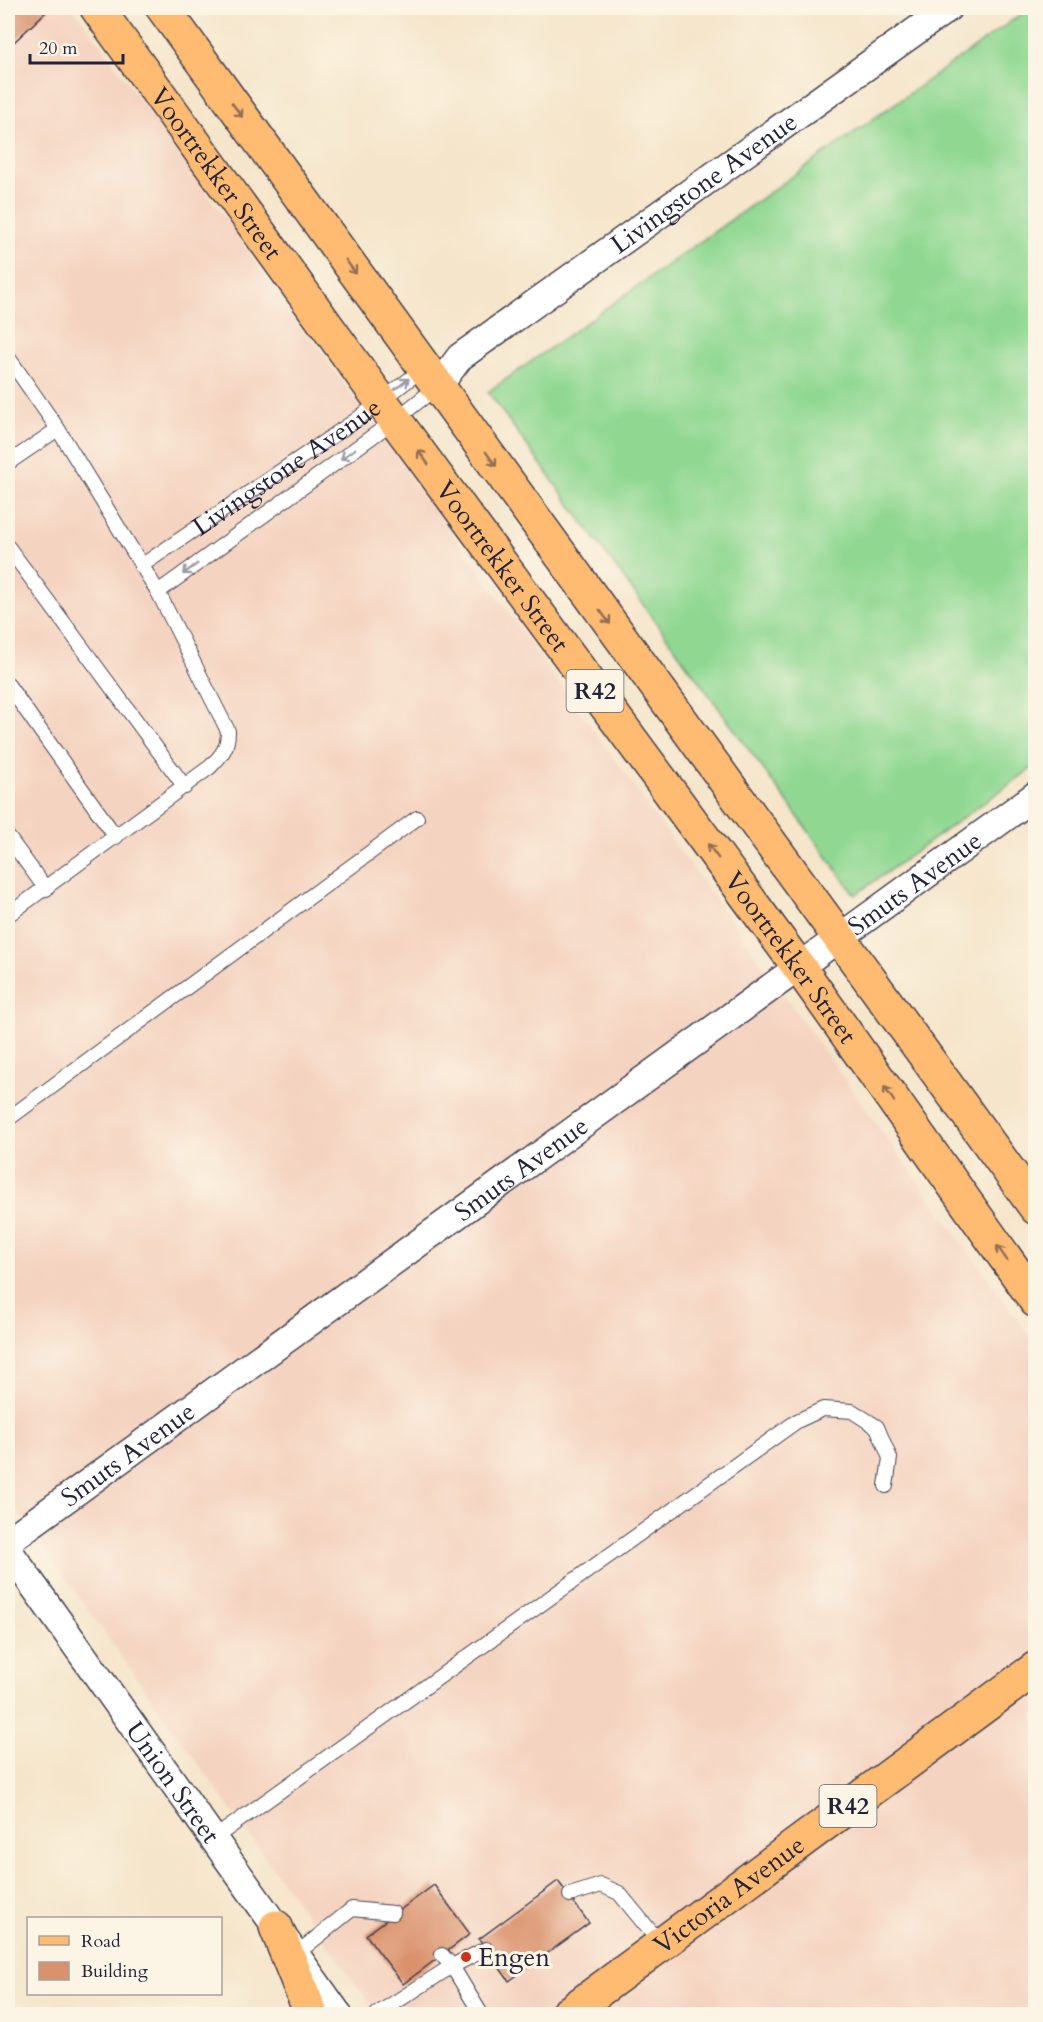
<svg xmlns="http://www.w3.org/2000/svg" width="1043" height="2022" viewBox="0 0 1043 2022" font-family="Cardo,serif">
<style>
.built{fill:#f4d3c0}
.grass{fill:#90d892;stroke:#597d66;stroke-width:1.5}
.building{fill:#da926d}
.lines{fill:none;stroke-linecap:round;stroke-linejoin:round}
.lane-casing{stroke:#423f50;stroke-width:16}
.street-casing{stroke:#423f50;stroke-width:30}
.primary-casing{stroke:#423f50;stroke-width:36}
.lane{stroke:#fff;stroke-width:14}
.street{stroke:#fff;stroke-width:27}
.primary{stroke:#ffbb71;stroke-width:33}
.oneway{stroke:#906e56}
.oneway2{stroke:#9c9ca7}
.poi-dot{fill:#c8321e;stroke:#fcf5e5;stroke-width:2}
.labels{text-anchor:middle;stroke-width:6;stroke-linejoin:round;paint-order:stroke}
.shield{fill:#fcf5e5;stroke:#63616e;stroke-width:1.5}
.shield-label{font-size:24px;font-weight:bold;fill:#22223b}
.street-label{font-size:26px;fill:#22223b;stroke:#fcf5e5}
.poi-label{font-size:26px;fill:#22223b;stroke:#fcf5e5;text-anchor:start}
</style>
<rect width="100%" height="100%" fill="#fcf5e5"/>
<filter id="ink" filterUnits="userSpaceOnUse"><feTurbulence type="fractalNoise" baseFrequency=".0167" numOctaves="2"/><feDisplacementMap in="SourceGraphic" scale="12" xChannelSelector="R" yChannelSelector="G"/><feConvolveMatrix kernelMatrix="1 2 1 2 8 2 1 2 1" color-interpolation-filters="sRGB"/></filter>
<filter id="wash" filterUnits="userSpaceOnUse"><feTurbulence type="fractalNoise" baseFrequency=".008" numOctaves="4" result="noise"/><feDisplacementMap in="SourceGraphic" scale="24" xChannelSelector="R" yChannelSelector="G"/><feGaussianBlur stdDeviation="1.35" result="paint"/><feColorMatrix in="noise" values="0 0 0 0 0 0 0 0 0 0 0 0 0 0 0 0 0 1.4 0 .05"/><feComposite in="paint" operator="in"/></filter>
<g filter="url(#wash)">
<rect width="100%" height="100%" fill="#f5e5ca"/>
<polygon class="built" points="8,8 74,8 1035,1344 1035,2014 377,2014 8,1498"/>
<polygon class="grass" points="1030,8 1036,8 1035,766 855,895 488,392"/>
<g id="blocks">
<g class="building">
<polygon points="8,8 48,8 49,9 13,43 8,45"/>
<polygon points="558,1881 589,1923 509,1981 479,1939"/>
<polygon points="434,1885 470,1934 403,1984 366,1935"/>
</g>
</g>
</g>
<g filter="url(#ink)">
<use href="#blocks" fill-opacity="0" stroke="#423f50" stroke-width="1.5"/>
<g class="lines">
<g class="lane-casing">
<g id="lane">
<path d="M8 357 58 429 158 592 228 731C228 748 222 755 210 767L8 915"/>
<polyline points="8,463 58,429"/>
<polyline points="8,547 185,787"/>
<path id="s1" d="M141 566 356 420 424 368"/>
<polyline points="158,592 395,420 438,386"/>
<polyline points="8,685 116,837"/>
<polyline points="8,837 46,889"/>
<polyline points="8,1119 417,818"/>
<polyline points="213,1839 797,1421 823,1409 852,1411 877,1427 890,1458 886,1486"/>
<polyline points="570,1895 601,1885 619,1893 661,1944"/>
<polyline points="295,1955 352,1909 393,1913"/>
<polyline points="442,1955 452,1966 481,2014"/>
<polyline points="377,2014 452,1966 486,1949"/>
</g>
</g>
<g class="street-casing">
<g id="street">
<path id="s2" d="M438 386 460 357 948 8"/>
<path id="s3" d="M8 1541 1036 795"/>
<path id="s4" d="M8 1550 338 2014"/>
</g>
</g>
<g class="primary-casing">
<g id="primary">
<path id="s5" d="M97 8 381 401 799 967 1036 1301"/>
<polyline points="163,8 1036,1208"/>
<polyline points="276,1927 311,2014"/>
<path id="s6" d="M567 2014 1036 1668"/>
</g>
</g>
<use href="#lane" class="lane"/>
<use href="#street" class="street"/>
<use href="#primary" class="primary"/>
</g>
<defs><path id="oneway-shaft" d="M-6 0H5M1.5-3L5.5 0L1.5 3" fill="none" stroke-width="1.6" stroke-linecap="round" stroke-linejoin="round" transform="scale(1.5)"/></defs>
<g class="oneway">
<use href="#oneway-shaft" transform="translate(237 110) rotate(54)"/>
<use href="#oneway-shaft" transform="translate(351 267) rotate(54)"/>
<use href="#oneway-shaft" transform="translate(423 457) rotate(-126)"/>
<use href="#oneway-shaft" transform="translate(491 459) rotate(54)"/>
<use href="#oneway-shaft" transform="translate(605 617) rotate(54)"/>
<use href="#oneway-shaft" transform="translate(713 851) rotate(-126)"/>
<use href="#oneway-shaft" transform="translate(889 1094) rotate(-125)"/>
<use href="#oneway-shaft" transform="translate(1002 1253) rotate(-125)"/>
</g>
<g class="oneway2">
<use href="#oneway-shaft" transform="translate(402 384) rotate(-37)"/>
<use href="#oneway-shaft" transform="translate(348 454) rotate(144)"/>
<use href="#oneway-shaft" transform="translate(190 569) rotate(144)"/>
</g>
</g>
<circle class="poi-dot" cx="466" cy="1957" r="6"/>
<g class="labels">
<g class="shield">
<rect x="566.5" y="670" width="57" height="42" rx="4.5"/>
<rect x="819.5" y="1785" width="57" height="42" rx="4.5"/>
</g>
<g class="shield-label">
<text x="595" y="699">R42</text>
<text x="848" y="1814">R42</text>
</g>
<g class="street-label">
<text dy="9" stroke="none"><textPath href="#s5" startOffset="204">Voortrekker Street</textPath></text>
<text dy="9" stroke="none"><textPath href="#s2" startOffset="336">Livingstone Avenue</textPath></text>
<text dy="9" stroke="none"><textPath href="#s1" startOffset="176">Livingstone Avenue</textPath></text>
<text dy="9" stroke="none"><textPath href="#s5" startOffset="690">Voortrekker Street</textPath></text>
<text dy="9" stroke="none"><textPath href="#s3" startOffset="1120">Smuts Avenue</textPath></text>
<text dy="9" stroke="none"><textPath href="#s5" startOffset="1176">Voortrekker Street</textPath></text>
<text dy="9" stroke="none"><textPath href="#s3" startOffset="634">Smuts Avenue</textPath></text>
<text dy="9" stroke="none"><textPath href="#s3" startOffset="148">Smuts Avenue</textPath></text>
<text dy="9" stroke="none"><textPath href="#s4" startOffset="285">Union Street</textPath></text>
<text dy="9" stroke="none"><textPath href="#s6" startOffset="201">Victoria Avenue</textPath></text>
</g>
<g class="poi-label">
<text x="478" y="1966">Engen</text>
</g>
</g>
<rect width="1043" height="2022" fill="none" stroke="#fcf5e5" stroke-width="30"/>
<rect x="27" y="1917" width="195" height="78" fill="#fcf5e5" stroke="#a5a1a1" stroke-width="1.5"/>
<rect x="39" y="1936" width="30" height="9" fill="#ffbb71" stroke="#a5a1a1" stroke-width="1.5"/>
<text x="81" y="1947" font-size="18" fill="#22223b">Road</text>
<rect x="39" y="1962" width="30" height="18" fill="#da926d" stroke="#a5a1a1" stroke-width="1.5"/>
<text x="81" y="1977" font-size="18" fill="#22223b">Building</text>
<path d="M30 54v9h93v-9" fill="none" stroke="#22223b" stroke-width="3"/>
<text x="39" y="54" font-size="18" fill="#22223b" stroke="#fcf5e5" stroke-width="4.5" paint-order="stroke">20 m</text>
</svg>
